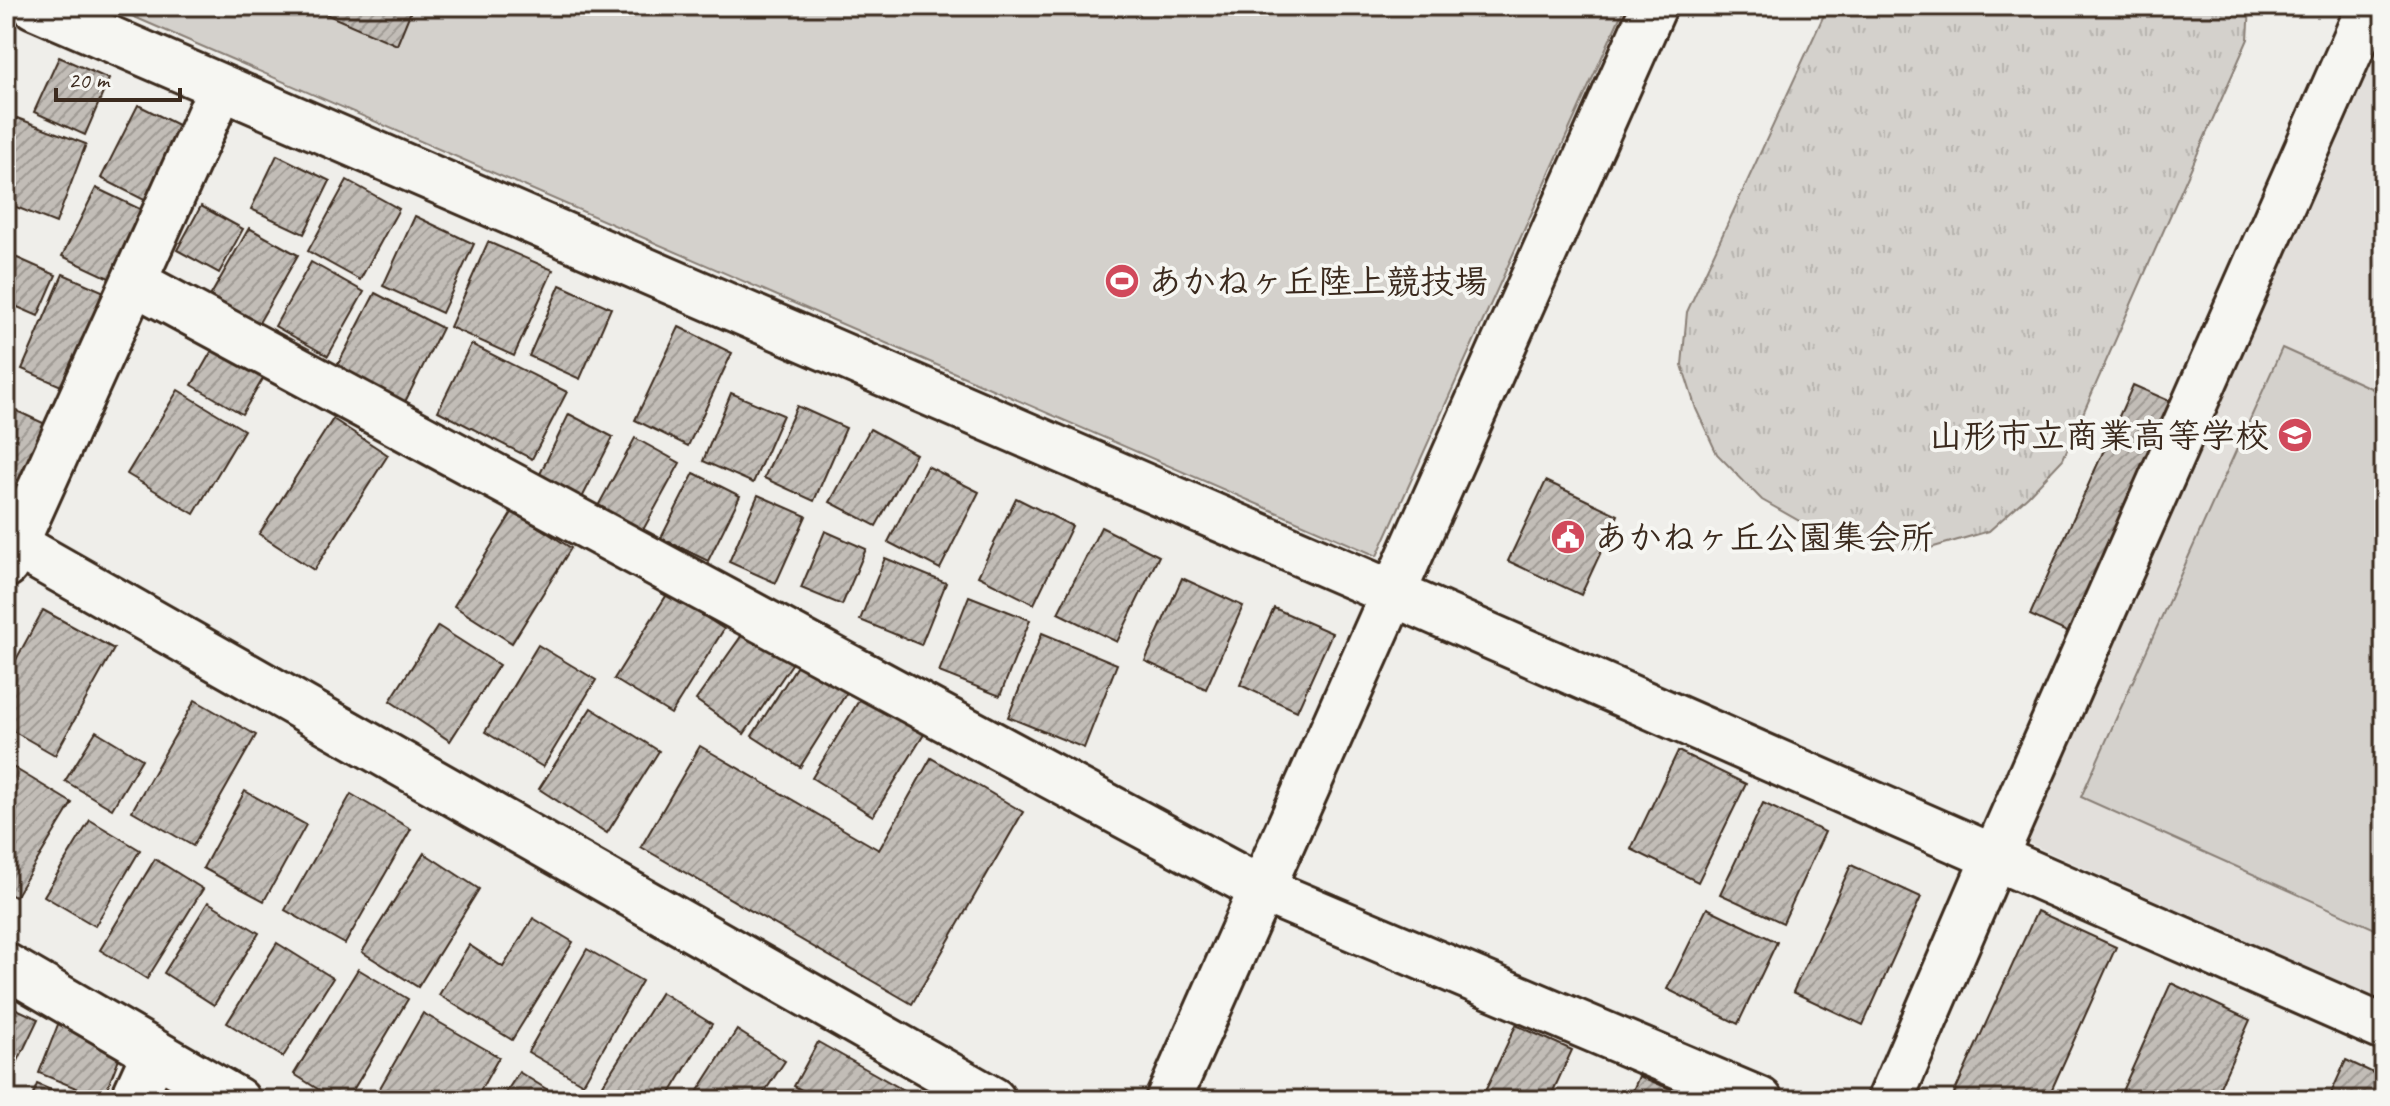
<svg xmlns="http://www.w3.org/2000/svg" width="2390" height="1106" viewBox="0 0 2390 1106" font-family="Caveat,'Klee One',sans-serif">
<style>
.built{fill:#e2dfdb}
.park{fill:url(#park-tufts);stroke:#887e75;stroke-width:2}
.pitch{fill:#d4d1cc;stroke:#887e75;stroke-width:2}
.building{fill:url(#building-hatch);stroke:#3b2a1e;stroke-width:2}
.lines{fill:none;stroke-linecap:round;stroke-linejoin:round}
.minor-casing{stroke:#3b2a1e;stroke-width:50}
.minor{stroke:#f6f6f2;stroke-width:44}
.labels{text-anchor:middle;stroke-width:8;stroke-linejoin:round;paint-order:stroke}
.poi-label{font-size:34px;font-weight:bold;fill:#3b2a1e;stroke:#f6f6f2;text-anchor:start}
</style>
<defs>
<pattern id="park-tufts" width="24" height="20" patternUnits="userSpaceOnUse" patternTransform="scale(2)"><rect width="24" height="20" fill="#d4d1cc"/><path d="M3 7l-1-3M5 7V3M7 7l1-3M15 17l-1-3M17 17v-4M19 17l1-3" fill="none" stroke="#b7b4af"/></pattern>
<pattern id="building-hatch" width="6" height="6" patternUnits="userSpaceOnUse" patternTransform="scale(2)"><rect width="6" height="6" fill="#c2bdb7"/><path d="M-1 1l2-2M0 6l6-6M5 7l2-2" fill="none" stroke="#9f9a94"/></pattern>
</defs>
<rect width="100%" height="100%" fill="#efeeea"/>
<filter id="ink" filterUnits="userSpaceOnUse"><feTurbulence type="fractalNoise" baseFrequency=".0125" numOctaves="2"/><feDisplacementMap in="SourceGraphic" scale="16" xChannelSelector="R" yChannelSelector="G"/><feConvolveMatrix kernelMatrix="1 2 1 2 8 2 1 2 1" color-interpolation-filters="sRGB"/></filter>
<g filter="url(#ink)">
<polygon class="built" points="2384,26 2384,1002 2028,843"/>
<polygon class="park" points="1828,6 2250,6 2248,39 2063,459 2028,496 1989,531 1927,549 1858,548 1817,531 1762,500 1717,454 1696,409 1682,365 1687,312"/>
<g class="pitch">
<polygon points="109,6 1625,6 1377,556"/>
<polygon points="2282,348 2384,394 2384,933 2081,797"/>
</g>
<g class="building">
<polygon points="315,6 413,6 397,45 314,9"/>
<polygon points="59,57 109,79 85,135 34,112"/>
<polygon points="138,105 186,129 150,203 101,178"/>
<polygon points="17,118 86,144 56,223 6,203 6,145"/>
<polygon points="277,155 330,181 304,234 251,209"/>
<polygon points="347,180 399,209 360,280 308,251"/>
<polygon points="96,188 144,211 111,279 62,256"/>
<polygon points="201,206 243,229 219,273 177,250"/>
<polygon points="415,216 474,244 442,313 383,286"/>
<polygon points="249,228 298,255 256,328 208,300"/>
<polygon points="488,242 553,270 514,356 450,327"/>
<polygon points="6,253 56,275 38,316 6,302"/>
<polygon points="311,262 364,292 328,356 275,326"/>
<polygon points="63,274 109,294 68,389 22,369"/>
<polygon points="560,285 611,308 580,379 529,356"/>
<polygon points="375,293 442,328 403,406 334,372"/>
<polygon points="679,327 732,353 688,446 635,420"/>
<polygon points="471,344 567,392 532,459 438,411"/>
<polygon points="214,347 264,377 242,414 192,385"/>
<polygon points="2133,385 2174,403 2071,634 2030,615"/>
<polygon points="178,390 244,430 194,514 127,474"/>
<polygon points="731,393 783,415 753,483 703,461"/>
<polygon points="6,406 54,428 26,485 6,475"/>
<polygon points="797,406 846,428 814,501 764,478"/>
<polygon points="569,414 613,437 582,498 539,476"/>
<polygon points="333,419 388,455 314,570 259,534"/>
<polygon points="870,429 916,454 876,526 830,502"/>
<polygon points="635,438 680,463 643,530 598,506"/>
<polygon points="927,466 979,492 940,569 888,542"/>
<polygon points="694,473 740,496 708,561 661,538"/>
<polygon points="1546,481 1618,515 1581,595 1508,561"/>
<polygon points="758,495 806,516 776,583 729,562"/>
<polygon points="1016,498 1072,526 1034,604 978,576"/>
<polygon points="513,511 571,548 512,643 454,606"/>
<polygon points="1101,527 1159,556 1117,642 1058,613"/>
<polygon points="825,531 866,549 842,605 801,588"/>
<polygon points="885,558 946,583 921,645 860,620"/>
<polygon points="1182,578 1243,606 1206,689 1145,661"/>
<polygon points="668,593 724,629 671,714 614,679"/>
<polygon points="969,596 1030,620 1000,696 939,672"/>
<polygon points="1274,608 1332,633 1297,711 1240,685"/>
<polygon points="43,610 114,649 55,755 6,727 6,678"/>
<polygon points="438,626 499,665 450,741 390,701"/>
<polygon points="747,628 794,661 744,734 696,700"/>
<polygon points="1042,633 1117,664 1084,748 1008,717"/>
<polygon points="538,645 596,680 543,767 485,732"/>
<polygon points="802,658 849,689 800,767 752,736"/>
<polygon points="866,689 928,728 873,816 812,778"/>
<polygon points="195,700 256,735 193,846 132,811"/>
<polygon points="591,708 659,751 607,833 539,789"/>
<polygon points="96,731 142,759 112,809 65,781"/>
<polygon points="700,746 879,850 931,758 1023,812 912,1004 641,847"/>
<polygon points="1678,751 1746,784 1698,882 1631,849"/>
<polygon points="6,763 72,803 15,897 6,892"/>
<polygon points="245,791 306,825 264,901 203,868"/>
<polygon points="351,794 411,829 345,944 285,910"/>
<polygon points="1763,803 1825,832 1783,923 1720,894"/>
<polygon points="90,820 140,850 95,926 44,896"/>
<polygon points="424,853 479,889 418,987 362,952"/>
<polygon points="155,859 203,889 147,979 100,950"/>
<polygon points="1851,865 1921,897 1863,1025 1793,992"/>
<polygon points="208,902 259,933 214,1005 164,973"/>
<polygon points="1707,908 1777,942 1738,1024 1667,989"/>
<polygon points="2037,911 2116,947 2047,1100 1951,1100"/>
<polygon points="533,918 573,942 512,1040 439,995 469,945 503,967"/>
<polygon points="277,943 333,978 283,1057 227,1023"/>
<polygon points="587,949 642,981 583,1084 528,1052"/>
<polygon points="358,969 408,999 347,1100 335,1100 294,1074"/>
<polygon points="2171,983 2250,1020 2214,1100 2118,1100"/>
<polygon points="661,992 712,1024 666,1100 625,1100 602,1086"/>
<polygon points="6,1004 38,1019 7,1084 6,1084"/>
<polygon points="423,1013 499,1057 475,1100 373,1100"/>
<polygon points="59,1022 123,1048 103,1099 39,1073"/>
<polygon points="1516,1025 1572,1050 1549,1100 1481,1100"/>
<polygon points="737,1030 785,1061 759,1100 692,1100"/>
<polygon points="818,1042 921,1100 820,1100 794,1086"/>
<polygon points="2346,1060 2384,1078 2384,1100 2328,1100"/>
<polygon points="519,1072 564,1100 501,1100"/>
<polygon points="1639,1076 1697,1100 1629,1100"/>
<polygon points="37,1084 74,1100 31,1100"/>
</g>
<g class="lines">
<g class="minor-casing">
<g id="minor">
<polyline points="34,6 1394,594 2384,1028"/>
<polyline points="134,282 1261,889 1760,1100"/>
<polyline points="6,539 993,1100"/>
<polyline points="6,565 221,88"/>
<polyline points="6,966 237,1100"/>
<polyline points="133,1100 154,1054"/>
<polyline points="1168,1100 1654,6"/>
<polyline points="1890,1100 1995,856 2370,6"/>
</g>
</g>
<use href="#minor" class="minor"/>
</g>
</g>
<defs>
<g id="stadium-disc" transform="scale(1.8)"><circle r="9.5" fill="#d1495b" stroke="#f6f6f2"/><path d="M0-5a6.5 5 0 1 0 0 10a6.5 5 0 1 0 0-10ZM-3.5-1.8h7v3.6h-7Z" fill="#fff"/></g>
<g id="school-disc" transform="scale(1.8)"><circle r="9.5" fill="#d1495b" stroke="#f6f6f2"/><path d="M0-5L7-2L0 1L-7-2ZM-4 1L0 2.5L4 1V4Q0 6-4 4Z" fill="#fff"/></g>
<g id="civic-disc" transform="scale(1.8)"><circle r="9.5" fill="#d1495b" stroke="#f6f6f2"/><path d="M-.6-6.5H3V-4.5H.6V-3L4-1V1h2V6H-6V1h2V-1L-.6-3ZM-1.2 2.5V6h2.4V2.5Z" fill="#fff"/></g>
</defs>
<g fill-rule="evenodd">
<use href="#stadium-disc" x="1122" y="281"/>
<use href="#school-disc" x="2295" y="435"/>
<use href="#civic-disc" x="1568" y="537"/>
</g>
<g class="labels">
<g class="poi-label">
<text x="1148" y="293">あかねヶ丘陸上競技場</text>
<text x="2269" y="447" text-anchor="end">山形市立商業高等学校</text>
<text x="1594" y="549">あかねヶ丘公園集会所</text>
</g>
</g>
<rect width="2390" height="1106" fill="none" stroke="#f6f6f2" stroke-width="32"/>
<rect x="16" y="16" width="2358" height="1074" fill="none" stroke="#3b2a1e" stroke-width="3" filter="url(#ink)"/>
<path d="M56 88v12h124v-12" fill="none" stroke="#3b2a1e" stroke-width="4"/>
<text x="68" y="88" font-size="24" fill="#3b2a1e" stroke="#f6f6f2" stroke-width="6" paint-order="stroke">20 m</text>
</svg>
